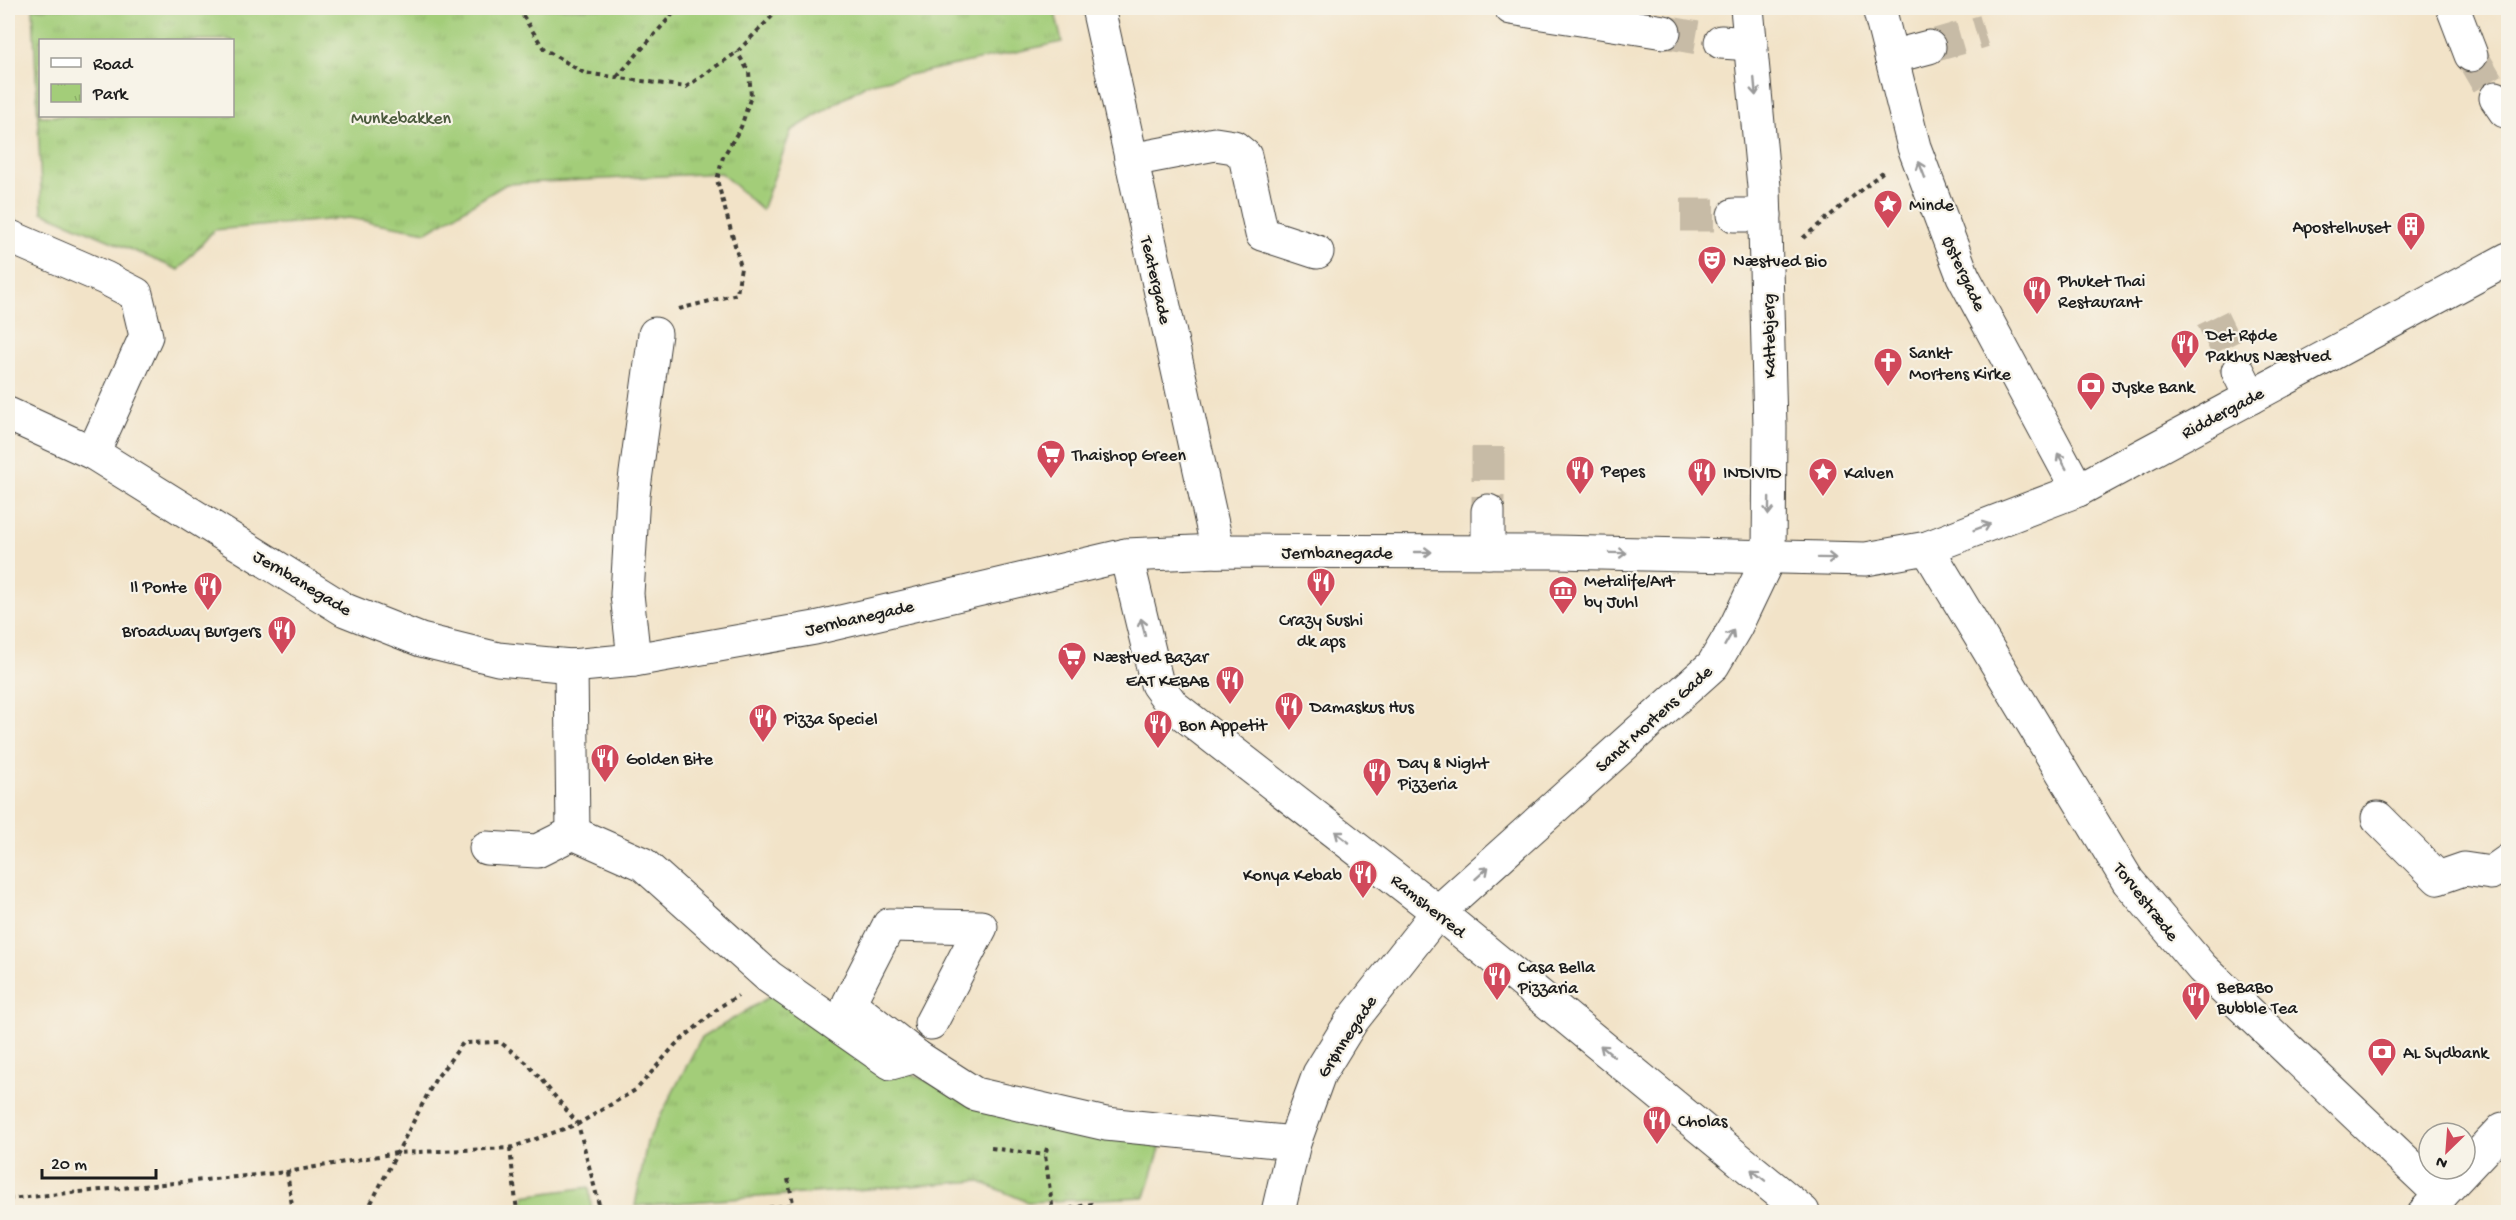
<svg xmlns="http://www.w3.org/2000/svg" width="2516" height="1220" viewBox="0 0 2516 1220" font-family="'Gochi Hand',sans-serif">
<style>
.green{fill:#a3cd79;stroke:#60744a;stroke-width:1.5}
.park{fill:url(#park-tufts);stroke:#60744a;stroke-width:1.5;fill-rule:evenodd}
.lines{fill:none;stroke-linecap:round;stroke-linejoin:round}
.minor-tunnel{stroke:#c7bba6;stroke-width:33;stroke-dasharray:33 16;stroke-linecap:butt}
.minor-casing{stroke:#3c3a36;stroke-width:35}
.path{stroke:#3c3a36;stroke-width:4;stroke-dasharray:4.5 4.5;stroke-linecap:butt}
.minor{stroke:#fff;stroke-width:33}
.oneway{stroke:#999}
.labels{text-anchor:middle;stroke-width:4.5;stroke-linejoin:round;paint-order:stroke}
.park-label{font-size:18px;fill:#4b5a3d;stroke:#f7f3e8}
.poi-label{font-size:18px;fill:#1c1c1c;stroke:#f7f3e8;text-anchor:start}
.street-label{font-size:18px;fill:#1c1c1c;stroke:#f7f3e8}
</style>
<defs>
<pattern id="park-tufts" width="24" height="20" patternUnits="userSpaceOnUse" patternTransform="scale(1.5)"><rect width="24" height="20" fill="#a3cd79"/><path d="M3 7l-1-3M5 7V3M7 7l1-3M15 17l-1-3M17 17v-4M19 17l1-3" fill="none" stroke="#8caf68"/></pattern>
</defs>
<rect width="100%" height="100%" fill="#f7f3e8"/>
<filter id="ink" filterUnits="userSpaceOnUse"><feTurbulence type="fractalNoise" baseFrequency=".0167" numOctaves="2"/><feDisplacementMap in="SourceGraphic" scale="12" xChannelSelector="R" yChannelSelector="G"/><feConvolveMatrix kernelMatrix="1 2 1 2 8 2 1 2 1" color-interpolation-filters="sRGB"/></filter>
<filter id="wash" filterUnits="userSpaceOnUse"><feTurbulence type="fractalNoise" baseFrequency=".008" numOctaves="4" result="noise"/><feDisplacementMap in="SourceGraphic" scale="24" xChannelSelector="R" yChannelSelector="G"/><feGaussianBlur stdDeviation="1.35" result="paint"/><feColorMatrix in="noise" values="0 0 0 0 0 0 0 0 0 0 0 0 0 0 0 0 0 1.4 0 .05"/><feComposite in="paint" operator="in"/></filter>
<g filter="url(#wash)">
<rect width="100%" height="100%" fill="#f2e3c8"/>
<polygon class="green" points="589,1187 592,1212 525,1212 524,1196"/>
<g class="park">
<path d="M33 8H1054L1062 42 867 84 791 131 762 210 721 173 506 184 427 232 349 218 214 230 179 270 42 212ZM40 40H232V116H40Z"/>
<polygon points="779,991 870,1055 965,1098 1164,1136 1145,1197 1028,1202 978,1181 635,1206 647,1142 701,1038"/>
</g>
</g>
<g filter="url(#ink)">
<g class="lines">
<g class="minor-tunnel">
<polyline points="1664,32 1721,42"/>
<polyline points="1929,47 1984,31"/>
<polyline points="2471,55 2496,98"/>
<polyline points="1681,215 1734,215"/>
<polyline points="2212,318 2238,371"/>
<polyline points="1488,447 1488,511"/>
</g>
<g class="minor-casing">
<g id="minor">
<polyline points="1098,8 1218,551"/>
<polyline points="1511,8 1664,32"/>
<polyline points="1879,8 1914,147 1963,276 2078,490"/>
<polyline points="2453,8 2471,55"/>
<polyline points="1721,42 1751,44"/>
<polyline points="1891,57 1929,47"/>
<polyline points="2496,98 2505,111 2508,112"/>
<polyline points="1131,160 1215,144 1234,147 1245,156 1262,234 1317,252"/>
<polyline points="1734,215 1765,215"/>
<polyline points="8,236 105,278 136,294 146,336 93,453"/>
<polyline points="2238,371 2251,397"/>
<polyline points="8,414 93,453 345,610 421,640 498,659 571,666 634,660 815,628 1126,555 1218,551 1556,552 1866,559 1927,548 2078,490 2508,259"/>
<polyline points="1927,548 2128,881 2202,968 2441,1195"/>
<polyline points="1488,552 1488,511"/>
<polyline points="1126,555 1157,684 1173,706 1438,912 1803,1212"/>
<polyline points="634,660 627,594 633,495 655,334"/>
<polyline points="571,666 573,833"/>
<polyline points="2378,818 2438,878 2464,869 2491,873 2508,861"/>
<polyline points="573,833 643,864 769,977 891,1063 916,1056 975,1094 1106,1124 1294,1143"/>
<polyline points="486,848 537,851 573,833"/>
<polyline points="916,1056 849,1003 889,925 981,927 931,1023"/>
<polyline points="1278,1212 1294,1143 1319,1074 1351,1022 1438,912 1713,665 1736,626 1769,557 1770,427 1764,187 1747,8"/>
<polyline points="2425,1212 2503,1129 2508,1137"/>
</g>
</g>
<g class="path">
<polyline points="518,8 544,49 584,73 686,87 737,52 780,8"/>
<polyline points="617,77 678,8"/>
<polyline points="1803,238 1885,170"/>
<polyline points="679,309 737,294 741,267 717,180 723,157 741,127 751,96 749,72 737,52"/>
<polyline points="510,1148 517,1212"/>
<polyline points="991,1148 1045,1155"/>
<polyline points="1047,1148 1045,1155 1053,1212"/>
<polyline points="287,1172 293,1212"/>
<polyline points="788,1179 795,1212"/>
<polyline points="8,1199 287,1172 396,1153 510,1148 578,1124 637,1089 675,1045 721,1006 738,996"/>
<polyline points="370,1212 371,1203 435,1080 463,1043 500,1042 528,1064 578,1124 601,1212"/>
<polyline points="733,1212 793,1205"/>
<polyline points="1053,1212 1096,1203"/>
</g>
<use href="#minor" class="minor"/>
</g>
<defs><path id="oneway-shaft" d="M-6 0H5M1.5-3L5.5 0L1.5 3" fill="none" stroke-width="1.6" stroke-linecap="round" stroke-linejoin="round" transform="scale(1.5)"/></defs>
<g class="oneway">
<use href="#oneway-shaft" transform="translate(1755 87) rotate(85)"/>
<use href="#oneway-shaft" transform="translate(1922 170) rotate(-111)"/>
<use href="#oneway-shaft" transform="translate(2062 461) rotate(-119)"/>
<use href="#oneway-shaft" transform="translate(1769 506) rotate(91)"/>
<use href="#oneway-shaft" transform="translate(1982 527) rotate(-21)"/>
<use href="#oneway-shaft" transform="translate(1423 552)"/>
<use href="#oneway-shaft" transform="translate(1618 553) rotate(1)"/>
<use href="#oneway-shaft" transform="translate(1827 558) rotate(1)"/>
<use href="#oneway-shaft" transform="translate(1143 627) rotate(-104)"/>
<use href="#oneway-shaft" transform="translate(1729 638) rotate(-60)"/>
<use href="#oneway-shaft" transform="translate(1342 837) rotate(-142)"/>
<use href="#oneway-shaft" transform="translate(1482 873) rotate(-42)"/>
<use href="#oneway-shaft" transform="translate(1607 1051) rotate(-140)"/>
<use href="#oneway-shaft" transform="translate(1758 1175) rotate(-141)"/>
</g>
</g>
<defs>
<g id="sight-pin" transform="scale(1.5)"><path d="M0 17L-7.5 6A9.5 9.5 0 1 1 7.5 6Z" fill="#d1495b" stroke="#f7f3e8"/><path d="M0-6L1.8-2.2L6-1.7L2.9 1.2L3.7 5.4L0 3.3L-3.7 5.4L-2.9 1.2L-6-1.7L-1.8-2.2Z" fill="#fff"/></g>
<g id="building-pin" transform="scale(1.5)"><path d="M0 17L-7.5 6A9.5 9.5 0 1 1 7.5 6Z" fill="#d1495b" stroke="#f7f3e8"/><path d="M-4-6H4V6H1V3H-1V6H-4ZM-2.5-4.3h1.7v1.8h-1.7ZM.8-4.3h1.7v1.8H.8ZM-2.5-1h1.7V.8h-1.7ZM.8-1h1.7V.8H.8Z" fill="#fff"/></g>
<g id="theatre-pin" transform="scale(1.5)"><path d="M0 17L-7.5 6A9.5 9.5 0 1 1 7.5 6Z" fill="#d1495b" stroke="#f7f3e8"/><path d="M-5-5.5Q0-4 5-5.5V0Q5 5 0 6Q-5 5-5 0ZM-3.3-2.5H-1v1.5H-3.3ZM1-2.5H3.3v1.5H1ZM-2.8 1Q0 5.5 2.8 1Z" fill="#fff"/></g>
<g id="restaurant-pin" transform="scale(1.5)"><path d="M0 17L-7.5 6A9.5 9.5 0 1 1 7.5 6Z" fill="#d1495b" stroke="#f7f3e8"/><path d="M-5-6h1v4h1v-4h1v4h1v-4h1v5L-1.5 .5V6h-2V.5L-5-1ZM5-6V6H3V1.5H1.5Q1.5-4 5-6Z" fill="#fff"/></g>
<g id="church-pin" transform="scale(1.5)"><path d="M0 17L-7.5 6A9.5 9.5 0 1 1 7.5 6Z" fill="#d1495b" stroke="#f7f3e8"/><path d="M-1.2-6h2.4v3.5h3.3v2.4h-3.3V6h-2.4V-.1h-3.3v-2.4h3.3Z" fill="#fff"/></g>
<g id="bank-pin" transform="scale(1.5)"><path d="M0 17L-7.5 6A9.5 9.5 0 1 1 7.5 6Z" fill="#d1495b" stroke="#f7f3e8"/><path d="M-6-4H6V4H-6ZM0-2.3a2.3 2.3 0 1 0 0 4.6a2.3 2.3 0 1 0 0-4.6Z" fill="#fff"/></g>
<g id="supermarket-pin" transform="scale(1.5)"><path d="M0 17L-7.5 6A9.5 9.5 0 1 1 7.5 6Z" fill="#d1495b" stroke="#f7f3e8"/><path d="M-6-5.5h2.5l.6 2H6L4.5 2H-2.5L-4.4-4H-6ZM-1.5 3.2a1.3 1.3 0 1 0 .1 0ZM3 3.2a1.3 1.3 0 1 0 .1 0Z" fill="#fff"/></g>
<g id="museum-pin" transform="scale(1.5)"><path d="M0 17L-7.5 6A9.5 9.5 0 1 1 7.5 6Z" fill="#d1495b" stroke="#f7f3e8"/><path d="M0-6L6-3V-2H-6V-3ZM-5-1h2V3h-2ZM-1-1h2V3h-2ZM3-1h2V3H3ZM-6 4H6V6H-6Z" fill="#fff"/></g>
</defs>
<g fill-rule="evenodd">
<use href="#sight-pin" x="1888" y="204"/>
<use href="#building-pin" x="2411" y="226"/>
<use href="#theatre-pin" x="1712" y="260"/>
<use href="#restaurant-pin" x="2037" y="290"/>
<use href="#restaurant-pin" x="2185" y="344"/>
<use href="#church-pin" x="1888" y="362"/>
<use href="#bank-pin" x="2091" y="386"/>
<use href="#supermarket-pin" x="1051" y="454"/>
<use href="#restaurant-pin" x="1580" y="470"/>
<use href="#restaurant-pin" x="1702" y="472"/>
<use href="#sight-pin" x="1823" y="472"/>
<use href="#restaurant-pin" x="1321" y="582"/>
<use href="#restaurant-pin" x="208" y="586"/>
<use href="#museum-pin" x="1563" y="590"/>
<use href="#restaurant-pin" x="282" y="630"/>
<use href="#supermarket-pin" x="1072" y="656"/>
<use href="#restaurant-pin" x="1230" y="680"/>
<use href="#restaurant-pin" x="1289" y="706"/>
<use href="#restaurant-pin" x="763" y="718"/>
<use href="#restaurant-pin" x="1158" y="724"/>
<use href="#restaurant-pin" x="605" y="758"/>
<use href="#restaurant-pin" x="1377" y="772"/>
<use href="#restaurant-pin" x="1363" y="874"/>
<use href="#restaurant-pin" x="1497" y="976"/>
<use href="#restaurant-pin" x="2196" y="996"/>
<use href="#bank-pin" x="2382" y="1052"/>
<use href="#restaurant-pin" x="1657" y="1120"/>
</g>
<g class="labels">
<g class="park-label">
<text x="401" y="123">Munkebakken</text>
</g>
<g class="poi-label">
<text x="1909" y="210">Minde</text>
<text x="2390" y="232" text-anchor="end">Apostelhuset</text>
<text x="1733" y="266">Næstved Bio</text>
<text x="2058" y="286">Phuket Thai<tspan x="2058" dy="21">Restaurant</tspan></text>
<text x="2206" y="340">Det Røde<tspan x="2206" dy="21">Pakhus Næstved</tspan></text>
<text x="1909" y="358">Sankt<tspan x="1909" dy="21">Mortens Kirke</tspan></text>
<text x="2112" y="392">Jyske Bank</text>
<text x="1072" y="460">Thaishop Green</text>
<text x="1601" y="476">Pepes</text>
<text x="1723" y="478">INDIVID</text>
<text x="1844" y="478">Kalven</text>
<text x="1584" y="586">Metalife/Art<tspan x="1584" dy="21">by Juhl</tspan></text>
<text x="187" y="592" text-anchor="end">Il Ponte</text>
<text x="1321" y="625" text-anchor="middle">Crazy Sushi<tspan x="1321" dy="21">dk aps</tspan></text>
<text x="261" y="636" text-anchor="end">Broadway Burgers</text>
<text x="1093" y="662">Næstved Bazar</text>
<text x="1209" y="686" text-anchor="end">EAT KEBAB</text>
<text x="1310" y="712">Damaskus Hus</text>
<text x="784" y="724">Pizza Speciel</text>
<text x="1179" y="730">Bon Appetit</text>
<text x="626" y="764">Golden Bite</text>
<text x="1398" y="768">Day &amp; Night<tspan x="1398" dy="21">Pizzeria</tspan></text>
<text x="1342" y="880" text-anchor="end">Konya Kebab</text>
<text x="1518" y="972">Casa Bella<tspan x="1518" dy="21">Pizzaria</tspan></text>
<text x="2217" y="992">BeBaBo<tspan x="2217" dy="21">Bubble Tea</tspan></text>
<text x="2403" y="1058">AL Sydbank</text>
<text x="1678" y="1126">Cholas</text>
</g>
<g class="street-label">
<text transform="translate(1965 273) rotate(65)" y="6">Østergade</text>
<text transform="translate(1157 280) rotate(77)" y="6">Teatergade</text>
<text transform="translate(1768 336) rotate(-91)" y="6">Kattebjerg</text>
<text transform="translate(2222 412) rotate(-28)" y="6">Riddergade</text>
<text x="1337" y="558">Jernbanegade</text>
<text transform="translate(303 582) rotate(31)" y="6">Jernbanegade</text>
<text transform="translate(859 617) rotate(-13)" y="6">Jernbanegade</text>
<text transform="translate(1653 718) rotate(-42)" y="6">Sanct Mortens Gade</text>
<text transform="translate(2147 901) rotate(52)" y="6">Torvestræde</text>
<text transform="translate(1429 905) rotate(39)" y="6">Ramsherred</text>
<text transform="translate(1346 1036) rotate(-57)" y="6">Grønnegade</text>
</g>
</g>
<rect width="2516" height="1220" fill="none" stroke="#f7f3e8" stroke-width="30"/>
<rect x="39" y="39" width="195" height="78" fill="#f7f3e8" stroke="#9f9d96" stroke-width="1.5"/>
<rect x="51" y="58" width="30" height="9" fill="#ffffff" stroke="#9f9d96" stroke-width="1.5"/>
<text x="93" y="69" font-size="18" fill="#1c1c1c">Road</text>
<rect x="51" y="84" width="30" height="18" fill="url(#park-tufts)" stroke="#9f9d96" stroke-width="1.5"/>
<text x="93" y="99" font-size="18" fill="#1c1c1c">Park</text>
<g transform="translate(2447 1151) rotate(205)"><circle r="28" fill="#f7f3e8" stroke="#9f9d96" stroke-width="1.5"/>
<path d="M0-4.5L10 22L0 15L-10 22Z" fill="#d1495b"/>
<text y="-9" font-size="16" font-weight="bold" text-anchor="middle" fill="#1c1c1c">N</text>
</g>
<path d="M42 1169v9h114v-9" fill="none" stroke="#1c1c1c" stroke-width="3"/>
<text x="51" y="1169" font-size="18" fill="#1c1c1c" stroke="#f7f3e8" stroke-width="4.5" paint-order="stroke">20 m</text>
</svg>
